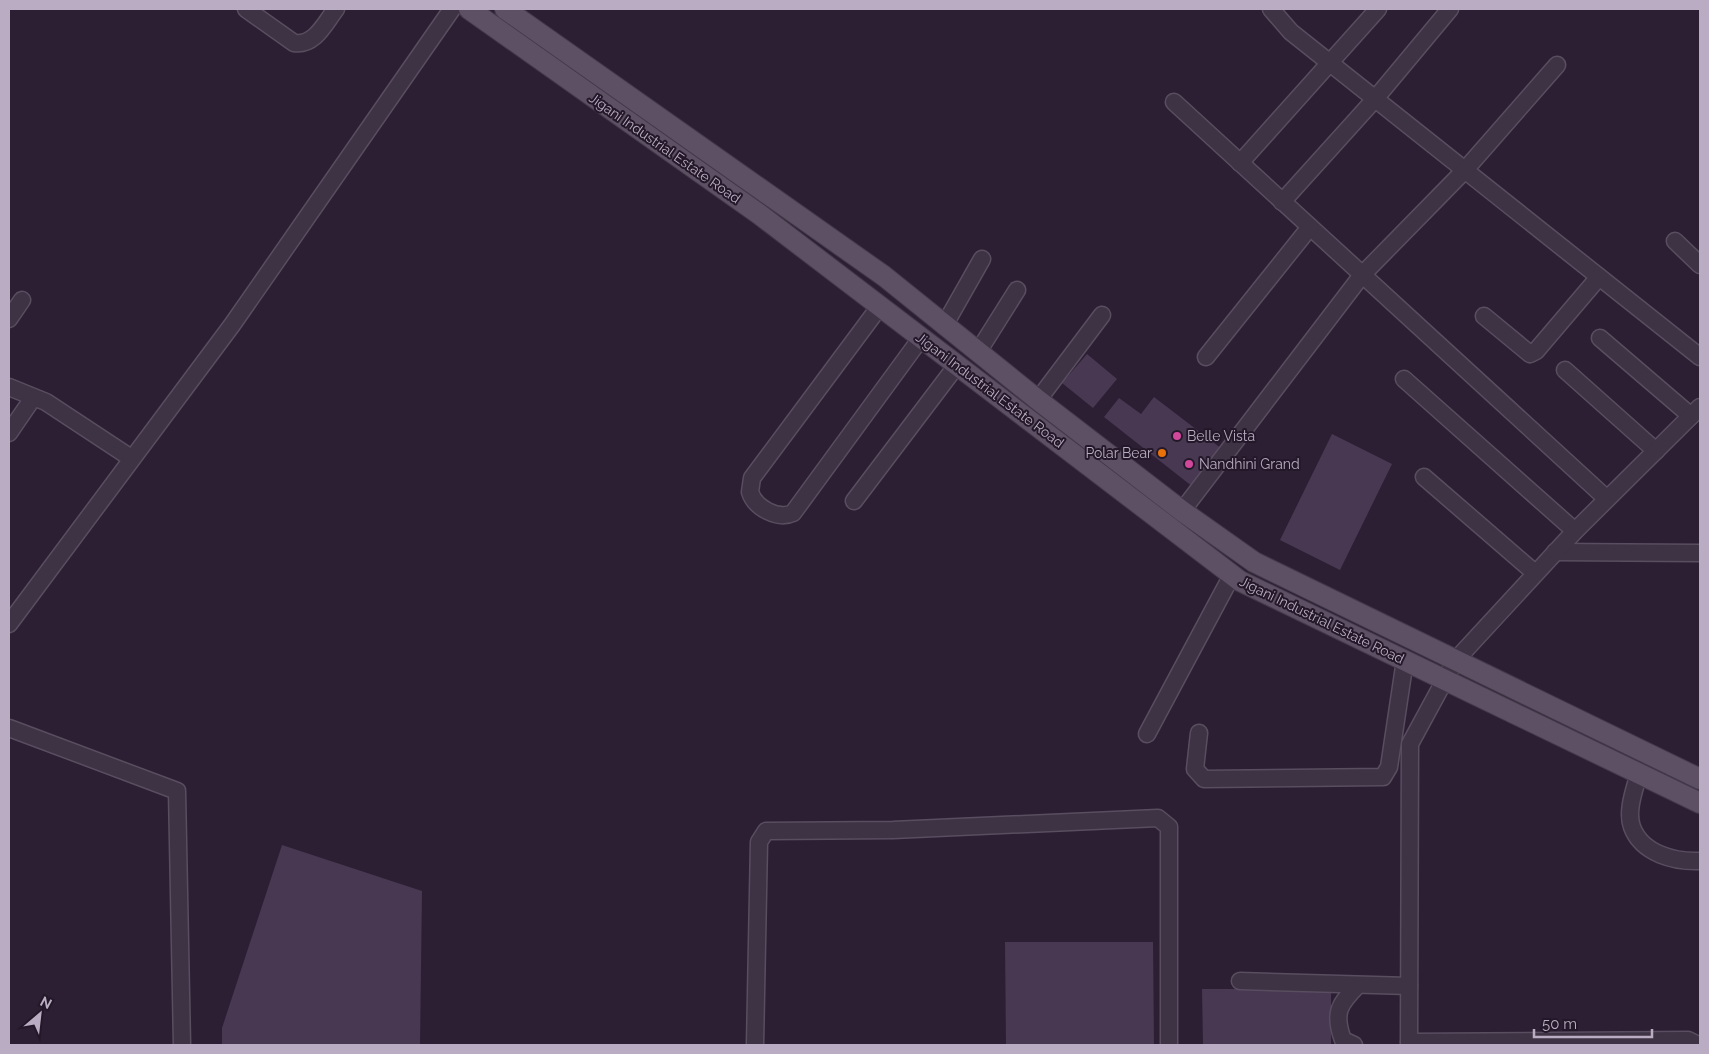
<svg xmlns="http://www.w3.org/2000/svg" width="1709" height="1054" viewBox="0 0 1709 1054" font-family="Raleway,sans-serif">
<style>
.building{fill:#483852}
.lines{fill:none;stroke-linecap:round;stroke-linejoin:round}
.minor-casing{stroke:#594d60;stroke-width:19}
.major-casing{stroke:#44394b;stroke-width:22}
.minor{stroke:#3e3345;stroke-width:16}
.major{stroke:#5d5065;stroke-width:20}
.hotel-dot{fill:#d1479c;stroke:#231829;stroke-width:2}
.food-dot{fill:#e8710a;stroke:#231829;stroke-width:2}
.labels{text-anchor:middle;stroke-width:4;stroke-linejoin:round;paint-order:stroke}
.street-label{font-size:14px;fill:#baacc2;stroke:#231829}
.poi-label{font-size:14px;fill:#baacc2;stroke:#231829;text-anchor:start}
</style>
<rect width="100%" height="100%" fill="#2c1f34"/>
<g class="building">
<polygon points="1087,354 1117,379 1093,408 1062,383"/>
<polygon points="1154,397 1222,449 1193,487 1104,417 1119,398 1141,414"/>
<polygon points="1332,434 1392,464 1340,570 1280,540"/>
<polygon points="282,845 422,891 420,1045 222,1045 222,1028"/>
<polygon points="1005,942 1153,942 1154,1045 1006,1045"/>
<polygon points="1202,989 1331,989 1331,1045 1203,1045"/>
</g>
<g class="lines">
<g class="minor-casing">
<g id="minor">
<path d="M246 9 294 43C315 46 325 23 336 9"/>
<polyline points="1271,9 1291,32 1700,357"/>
<polyline points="1174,102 1607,499"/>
<polyline points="1240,163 1378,9"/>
<polyline points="1282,202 1375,99 1450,9"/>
<polyline points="1675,241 1700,265"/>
<path d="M880 306 752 478 750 492C755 508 778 520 793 513L921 338"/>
<polyline points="1484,316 1530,354 1536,351 1599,277"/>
<polyline points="9,319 22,300"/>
<polyline points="944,326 982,259"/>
<polyline points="1600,338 1691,416"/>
<polyline points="978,352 1017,290"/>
<polyline points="1206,357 1310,227"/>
<polyline points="1565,370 1656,451"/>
<polyline points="1404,379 1575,531"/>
<polyline points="9,387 46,402 131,458"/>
<polyline points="1038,400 1102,315"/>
<polyline points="9,433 33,398"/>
<polyline points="1424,477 1535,573"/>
<polyline points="854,501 957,365"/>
<polyline points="1182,511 1362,275 1465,170 1557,65"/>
<polyline points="1555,552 1700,553"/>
<polyline points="9,624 232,325 452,9"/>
<polyline points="9,728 177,791 182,1045"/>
<polyline points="1199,733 1195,769 1204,779 1383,777 1389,767 1405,660"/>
<polyline points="1147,734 1232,575"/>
<path d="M1639 773C1635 788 1626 811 1632 827 1642 854 1675 862 1700 861"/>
<polyline points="1240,981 1409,986"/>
<polyline points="1409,1042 1688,1040 1698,1045"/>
<polyline points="755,1045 759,842 766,831 893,830 1158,818 1169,827 1169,1045"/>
<path d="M1354 1045 1343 1040C1333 1013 1339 1004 1358 985"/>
<polyline points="1409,1045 1410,744 1455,661 1575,531 1700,407"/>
</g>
</g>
<g class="major-casing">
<g id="major">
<polyline points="469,9 759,214 1240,581 1700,803"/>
<polyline points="505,9 884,276 1038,400 1182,511 1254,562 1700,779"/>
</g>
</g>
<use href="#minor" class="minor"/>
<use href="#major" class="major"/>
</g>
<g class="hotel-dot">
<circle cx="1177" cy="436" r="5"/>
<circle cx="1189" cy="464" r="5"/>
</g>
<circle class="food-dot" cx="1162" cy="453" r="5"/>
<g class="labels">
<g class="street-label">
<text transform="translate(665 148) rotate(35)" y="5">Jigani Industrial Estate Road</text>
<text transform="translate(990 390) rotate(37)" y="5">Jigani Industrial Estate Road</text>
<text transform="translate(1322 620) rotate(26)" y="5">Jigani Industrial Estate Road</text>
</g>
<g class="poi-label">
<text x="1187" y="441">Belle Vista</text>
<text x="1152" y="458" text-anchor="end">Polar Bear</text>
<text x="1199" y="469">Nandhini Grand</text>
</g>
</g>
<rect width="1709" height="1054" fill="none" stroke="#baacc2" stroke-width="20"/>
<g transform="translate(40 1014) rotate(28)" stroke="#231829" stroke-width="4" paint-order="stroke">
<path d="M0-4L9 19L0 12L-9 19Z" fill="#baacc2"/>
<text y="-8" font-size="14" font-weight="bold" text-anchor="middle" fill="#baacc2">N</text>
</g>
<path d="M1534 1029v8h118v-8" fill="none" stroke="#baacc2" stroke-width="2.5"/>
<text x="1542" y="1029" font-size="15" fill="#baacc2" stroke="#231829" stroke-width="4" paint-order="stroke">50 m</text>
</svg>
